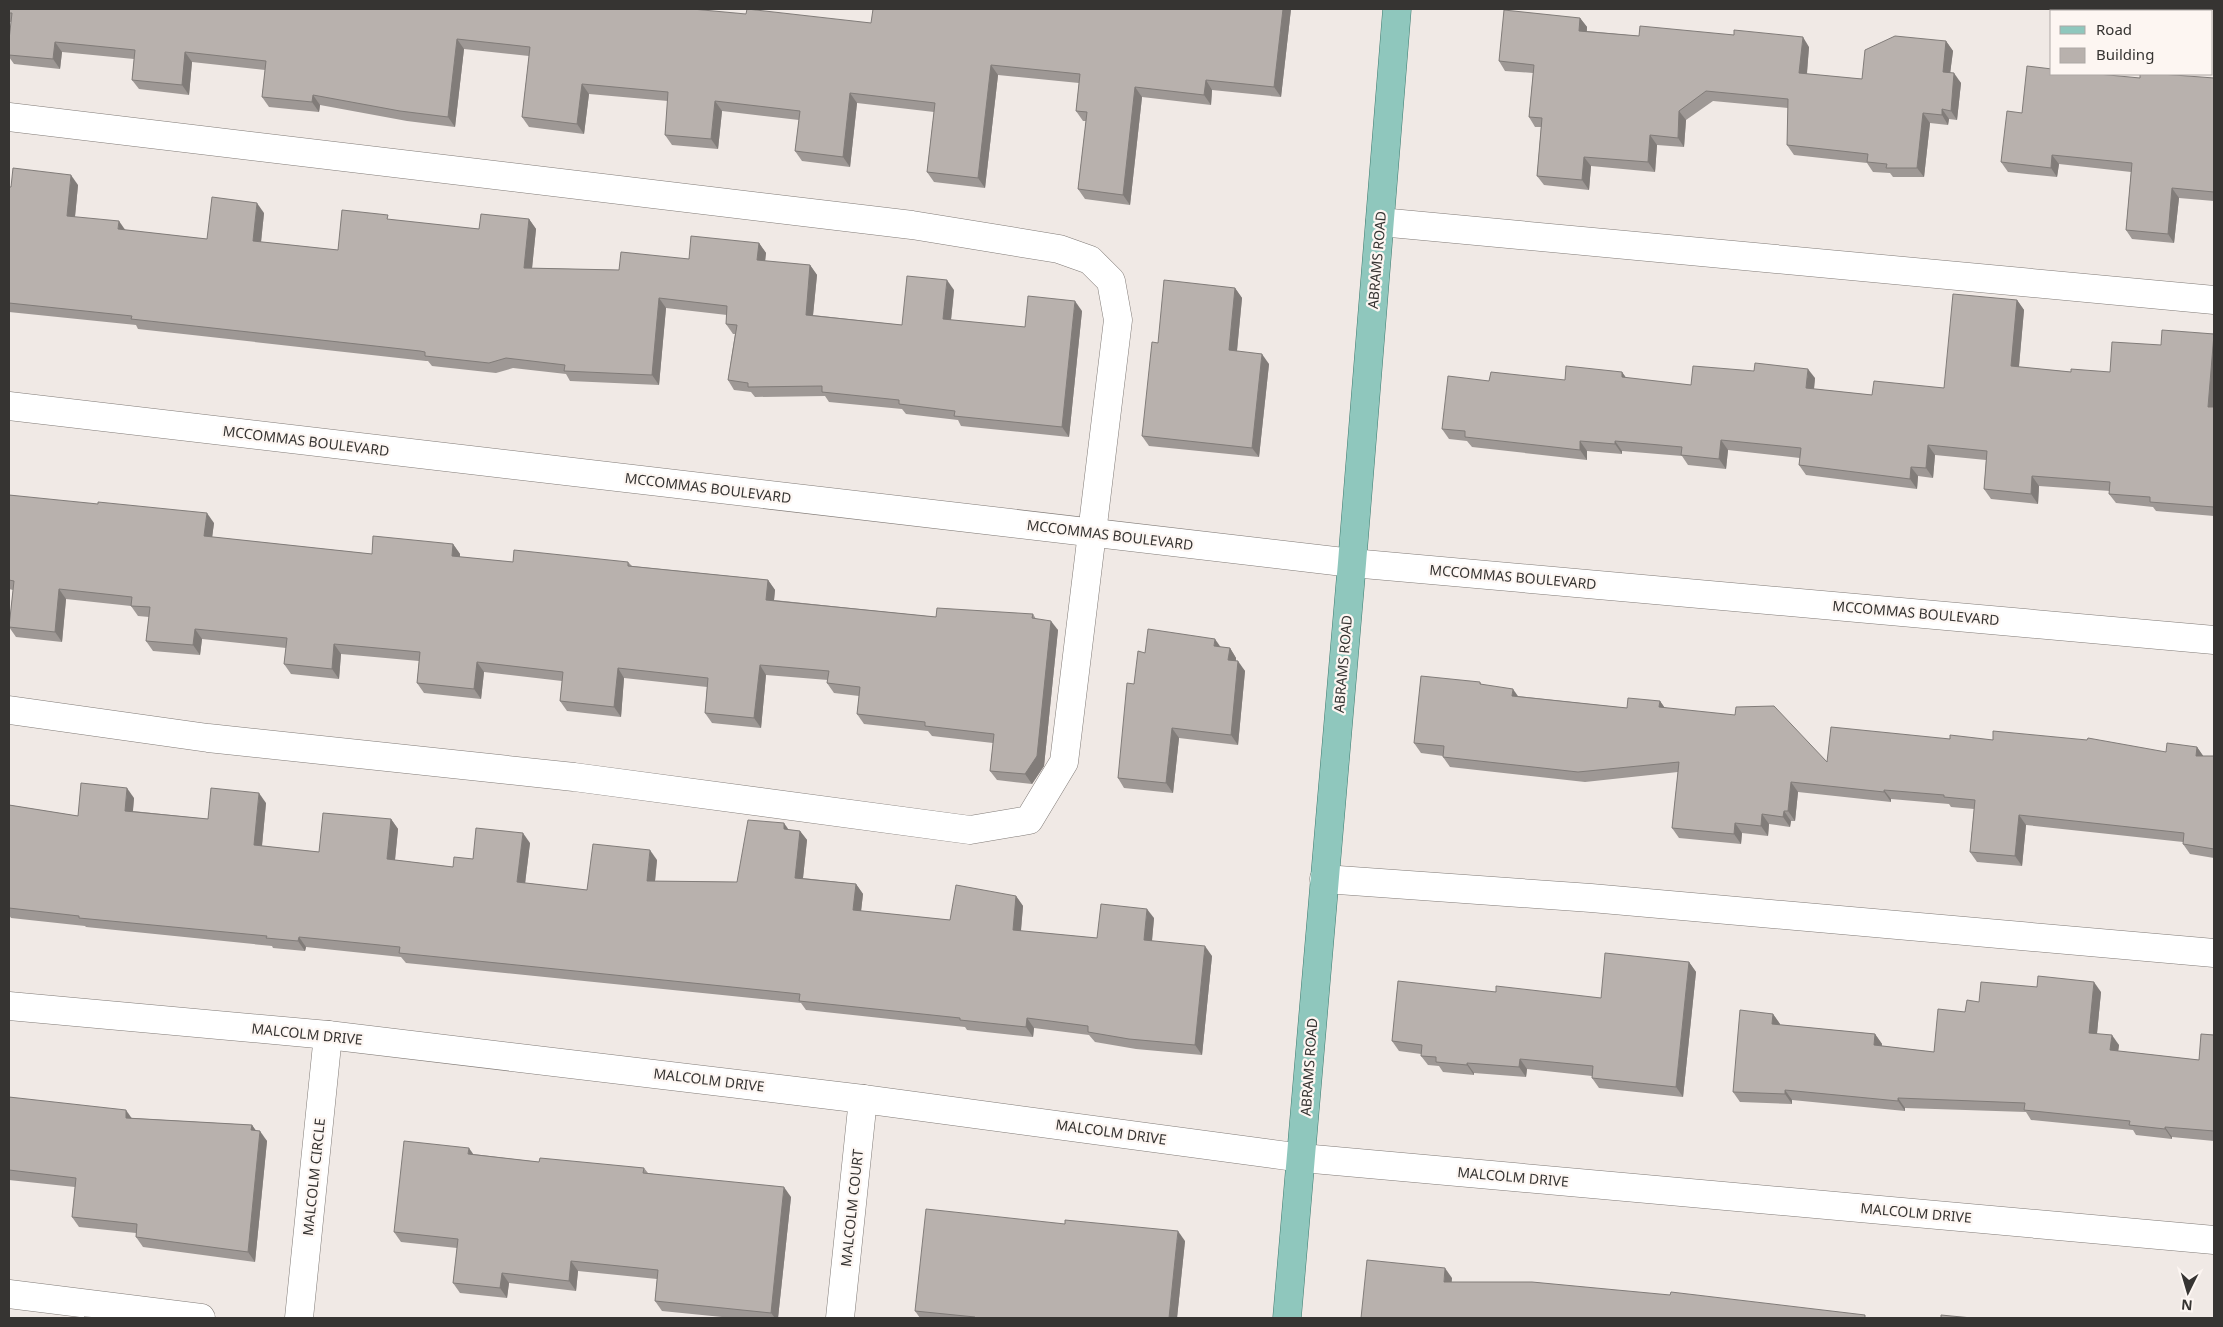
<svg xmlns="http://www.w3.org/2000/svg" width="2223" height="1327" viewBox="0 0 2223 1327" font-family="'Noto Sans',sans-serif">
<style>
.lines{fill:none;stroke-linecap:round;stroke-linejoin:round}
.minor-casing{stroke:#817b77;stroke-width:29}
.major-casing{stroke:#3f7b70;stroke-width:29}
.minor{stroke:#fff;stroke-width:28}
.major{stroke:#8fc7bd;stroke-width:28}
.wall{fill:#9e9895}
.shaded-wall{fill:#817c79}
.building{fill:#b8b1ad;stroke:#817c79}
.labels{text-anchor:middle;stroke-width:4.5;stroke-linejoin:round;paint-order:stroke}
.street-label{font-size:14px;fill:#363432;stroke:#fdf6f2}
</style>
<rect width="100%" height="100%" fill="#f0e9e5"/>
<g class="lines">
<g class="minor-casing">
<g id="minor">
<polyline points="9,117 912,225 1059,249 1090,260 1111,281 1118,320 1064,762 1029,820 970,830 574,777 208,738 9,710"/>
<polyline points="1380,222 2214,300"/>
<polyline points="9,406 1352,563 2214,640"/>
<polyline points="1324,879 1591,898 2214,953"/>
<polyline points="9,1006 328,1035 863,1099 1302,1158 2214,1240"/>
<polyline points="9,1294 201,1318"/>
<polyline points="299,1318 328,1035"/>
<polyline points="840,1318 863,1099"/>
</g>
</g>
<g class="major-casing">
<polyline id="major" points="1287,1318 1352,563 1397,9"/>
</g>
<use href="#minor" class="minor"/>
<use href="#major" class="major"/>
</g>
<g class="wall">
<polygon points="9,9 746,14 871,23 1291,9 1281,97 1212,90 1211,105 1142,97 1130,205 1085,199 1078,189 1086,121 1083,121 1076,111 1079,83 998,75 985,188 934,182 927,172 934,112 857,103 850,167 802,161 795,151 799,120 722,111 718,149 672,145 665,135 668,101 589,94 584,134 529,127 522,117 529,56 464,49 455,127 407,121 320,105 319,112 269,107 262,97 265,70 192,62 189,95 139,89 132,80 134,59 62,52 60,69 14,64 9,57 9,40 11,22 9,22"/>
<polygon points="1580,18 1587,27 1587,31 1639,36 1809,47 1807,74 1862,79 1946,41 1953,51 1950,73 1961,83 1957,120 1949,119 1948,125 1930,123 1924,177 1893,177 1890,173 1873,172 1867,163 1794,155 1787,145 1788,108 1713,101 1686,120 1684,147 1657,145 1655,172 1591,166 1589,190 1544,185 1537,176 1541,127 1535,127 1529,117 1533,73 1505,71 1499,61"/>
<polygon points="2140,78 2214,78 2214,201 2179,198 2174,243 2132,239 2126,230 2131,172 2059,164 2057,177 2008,172 2001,162 2022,113"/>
<polygon points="78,185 75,217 125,230 207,239 264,213 261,242 338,250 392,220 479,229 529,219 536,229 532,268 619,270 689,259 759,243 766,253 765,261 810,265 817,275 813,315 902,325 954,290 951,320 1025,327 1082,311 1069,437 961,426 958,420 906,414 902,409 829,402 825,396 755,397 751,392 734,390 728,380 735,334 733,334 726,324 727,315 666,308 659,385 570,381 566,374 513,368 496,373 432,366 428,361 426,361 138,329 136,325 9,312 9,187"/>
<polygon points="1235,288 1242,298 1237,351 1269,364 1259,457 1149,446 1142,436 1158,343"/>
<polygon points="2017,300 2024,310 2019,367 2071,372 2110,372 2161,345 2214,335 2214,516 2156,511 2153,507 2116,503 2109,494 2110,491 2039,486 2038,504 1991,499 1984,489 1986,460 1935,455 1933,478 1918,476 1917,489 1806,475 1799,465 1800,458 1728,450 1726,469 1688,465 1682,456 1622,451 1622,454 1587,451 1587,460 1472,447 1467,441 1449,439 1442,429 1489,381 1565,380 1622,372 1626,378 1691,385 1815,378 1814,389 1872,395 1944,388"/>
<polygon points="9,495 214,523 212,537 372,554 453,544 460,554 460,557 513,562 628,562 632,566 768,580 775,590 774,600 936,617 1033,614 1036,619 1058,630 1044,766 1032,784 997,780 990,771 993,743 932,736 928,731 864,724 857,714 859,696 834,693 827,683 828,680 766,675 761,728 712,723 705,713 707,687 624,678 621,717 567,711 560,701 562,681 484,672 481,699 424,693 417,683 419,661 341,654 339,679 291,674 284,664 286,648 202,639 200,655 153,651 146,641 149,617 138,616 131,606 66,599 62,642 16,637 9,627 13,590 9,589"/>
<polygon points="1221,647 1230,648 1236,658 1236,661 1245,671 1238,745 1179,738 1173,793 1124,788 1118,778 1134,684 1145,653"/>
<polygon points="1480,682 1482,685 1518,696 1627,708 1660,701 1664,707 1827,762 1950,739 1993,740 2166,752 2197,747 2203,756 2214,756 2214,858 2190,854 2183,844 2183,842 2026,825 2022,866 1977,862 1970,852 1974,809 1951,807 1949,804 1891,799 1891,802 1798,792 1795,821 1791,821 1790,827 1769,824 1768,836 1742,833 1741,844 1679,838 1672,828 1678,772 1585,782 1450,767 1443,757 1443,756 1421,753 1414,743"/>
<polygon points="134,798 133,811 208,819 266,803 262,846 319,852 391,819 398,829 395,860 453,867 473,859 530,843 525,883 587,890 657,860 655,881 737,882 789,830 800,831 807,840 803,878 856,884 863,894 861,911 950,920 1016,896 1023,906 1021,931 1097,938 1154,918 1152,941 1212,956 1202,1055 1136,1049 1095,1042 1089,1035 1034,1028 1033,1037 967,1030 965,1027 806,1010 801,1003 406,963 401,957 306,947 305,951 273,948 272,946 86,927 85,926 11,918 9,915 9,805 78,816"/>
<polygon points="1689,962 1696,972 1683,1097 1599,1088 1592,1078 1592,1076 1527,1069 1526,1077 1474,1073 1474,1075 1443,1072 1439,1066 1428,1065 1421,1056 1421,1054 1399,1051 1392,1041 1496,992 1601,998"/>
<polygon points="2037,987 2101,992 2097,1034 2119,1045 2118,1051 2199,1060 2214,1035 2214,1141 2172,1137 2172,1139 2136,1135 2133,1130 2031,1120 2026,1112 1905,1108 1905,1111 1792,1100 1792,1104 1740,1102 1733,1092 1773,1014 1780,1024 1780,1025 1875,1034 1882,1044 1882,1046 1934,1052 1965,1012 1979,1002"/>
<polygon points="9,1097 132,1118 252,1125 256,1131 267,1141 255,1262 143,1247 136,1237 136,1233 79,1227 72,1217 75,1187 9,1180"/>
<polygon points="473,1154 539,1162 644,1168 648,1173 791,1197 778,1318 732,1318 662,1311 655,1301 657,1279 578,1271 576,1291 509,1283 507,1298 460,1293 453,1283 457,1248 401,1242 394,1232"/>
<polygon points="1185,1241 1177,1318 920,1318 915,1311"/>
</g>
<g class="shaded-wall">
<polygon points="1283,9 1291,9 1281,97 1274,87"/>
<polygon points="1580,18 1587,27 1586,40 1579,31"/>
<polygon points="1803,37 1809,47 1806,83 1799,73"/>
<polygon points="457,39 464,49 455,127 448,117"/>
<polygon points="1946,41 1953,51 1949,82 1943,72"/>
<polygon points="55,42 62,52 60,69 53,59"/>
<polygon points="185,52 192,62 189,95 182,85"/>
<polygon points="991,65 998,75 985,188 978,178"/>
<polygon points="1954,73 1961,83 1957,120 1951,111"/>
<polygon points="1206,80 1212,90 1211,105 1204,95"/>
<polygon points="582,84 589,94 584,134 577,124"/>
<polygon points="1135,87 1142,97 1130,205 1123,195"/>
<polygon points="850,93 857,103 850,167 843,157"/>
<polygon points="313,95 320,105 319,112 312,102"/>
<polygon points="715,101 722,111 718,149 711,139"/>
<polygon points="1942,109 1949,119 1948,125 1942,115"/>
<polygon points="1679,111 1686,120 1684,147 1678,138"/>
<polygon points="1923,113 1930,123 1924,177 1917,168"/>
<polygon points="1650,135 1657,145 1655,172 1648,162"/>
<polygon points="2052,155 2059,164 2057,177 2051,168"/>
<polygon points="1584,157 1591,166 1589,190 1582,180"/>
<polygon points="71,175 78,185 74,226 67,216"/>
<polygon points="2172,188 2179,198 2174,243 2168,234"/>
<polygon points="257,203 264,213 260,251 253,241"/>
<polygon points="529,219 536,229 531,278 524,268"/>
<polygon points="119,221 126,231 118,229"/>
<polygon points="759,243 766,253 764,270 757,260"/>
<polygon points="810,265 817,275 812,325 806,315"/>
<polygon points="947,280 954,290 950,329 943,319"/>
<polygon points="1235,288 1242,298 1236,360 1229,350"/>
<polygon points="659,298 666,308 659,385 652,375"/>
<polygon points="2017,300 2024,310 2018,376 2011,366"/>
<polygon points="1075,301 1082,311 1069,437 1062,427"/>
<polygon points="2214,334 2214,415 2208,407"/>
<polygon points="1262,354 1269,364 1259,457 1252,448"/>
<polygon points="1808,369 1815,378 1813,398 1806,388"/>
<polygon points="1622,372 1629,382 1622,377"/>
<polygon points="1721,440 1728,450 1726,469 1719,459"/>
<polygon points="1580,441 1587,451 1587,460 1580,450"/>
<polygon points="1615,441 1622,451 1622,454 1615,444"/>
<polygon points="1928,445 1935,455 1933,478 1926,468"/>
<polygon points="1911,467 1918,476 1917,489 1910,479"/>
<polygon points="2032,476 2039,486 2038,504 2031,494"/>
<polygon points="207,513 214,523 211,546 204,536"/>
<polygon points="453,544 460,554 459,566 452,556"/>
<polygon points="768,580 775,590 773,610 766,600"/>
<polygon points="59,589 66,599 62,642 55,632"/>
<polygon points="1051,621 1058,630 1044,766 1032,784 1025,774"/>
<polygon points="195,629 202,639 200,655 193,645"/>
<polygon points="1215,639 1222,649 1214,646"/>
<polygon points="334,644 341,654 339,679 332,669"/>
<polygon points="1230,648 1236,658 1235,670 1228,660"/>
<polygon points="1238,661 1245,671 1238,745 1231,735"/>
<polygon points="477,662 484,672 481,699 474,689"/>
<polygon points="760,665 766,675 761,728 754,718"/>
<polygon points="618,668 624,678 621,717 614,707"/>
<polygon points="1513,689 1520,699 1512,696"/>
<polygon points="1660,701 1667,711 1659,707"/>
<polygon points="1172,728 1179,738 1173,793 1166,783"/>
<polygon points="2197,747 2204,757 2196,756"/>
<polygon points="1791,782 1798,792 1795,821 1788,811"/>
<polygon points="127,788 134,798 132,820 125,811"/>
<polygon points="1884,790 1891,799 1891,802 1884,792"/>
<polygon points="259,793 266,803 261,855 254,845"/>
<polygon points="1784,811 1791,821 1790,827 1783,817"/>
<polygon points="1762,814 1769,824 1768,836 1761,826"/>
<polygon points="2019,815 2026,825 2022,866 2015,856"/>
<polygon points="391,819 398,829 394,869 387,859"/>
<polygon points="784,823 791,833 784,829"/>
<polygon points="1735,823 1742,833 1741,844 1734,834"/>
<polygon points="800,831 807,840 802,887 795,878"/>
<polygon points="523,833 530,843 524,892 517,882"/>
<polygon points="650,850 657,860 654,891 647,881"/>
<polygon points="856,884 863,894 860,920 853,910"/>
<polygon points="1016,896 1023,906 1020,940 1013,930"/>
<polygon points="1147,909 1154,918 1151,950 1144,940"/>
<polygon points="299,937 306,947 305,951 298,941"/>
<polygon points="1205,946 1212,956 1202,1055 1195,1045"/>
<polygon points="1689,962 1696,972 1683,1097 1676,1087"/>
<polygon points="2094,982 2101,992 2096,1043 2089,1033"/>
<polygon points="1773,1014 1780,1024 1779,1034 1772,1024"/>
<polygon points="1027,1018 1034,1028 1033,1037 1026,1027"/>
<polygon points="1875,1034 1882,1044 1880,1055 1874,1045"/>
<polygon points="2112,1035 2119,1045 2117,1060 2110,1050"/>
<polygon points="1520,1059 1527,1069 1526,1077 1519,1067"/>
<polygon points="1467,1063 1474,1073 1474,1075 1467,1065"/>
<polygon points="1785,1090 1792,1100 1792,1104 1785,1094"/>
<polygon points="1898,1098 1905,1108 1905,1111 1898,1101"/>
<polygon points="126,1110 133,1120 126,1118"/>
<polygon points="252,1125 259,1135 251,1130"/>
<polygon points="2165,1127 2172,1137 2172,1139 2165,1129"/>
<polygon points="260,1131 267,1141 255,1262 248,1252"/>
<polygon points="469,1148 476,1158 468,1154"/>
<polygon points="784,1187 791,1197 778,1318 775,1318 771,1313"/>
<polygon points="1178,1231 1185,1241 1177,1318 1169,1318"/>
<polygon points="571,1261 578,1271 576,1291 569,1281"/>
<polygon points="1445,1268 1452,1278 1451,1292 1444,1282"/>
<polygon points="502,1273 509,1283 507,1298 500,1288"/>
</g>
<g class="building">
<polygon points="9,9 692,9 746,14 747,9 871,23 873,9 1283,9 1274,87 1206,80 1204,95 1135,87 1123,195 1078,189 1087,112 1076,111 1080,74 991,65 978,178 927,172 935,103 850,93 843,157 795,151 800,111 715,101 711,139 665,135 668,92 582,84 577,124 522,117 530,47 457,39 448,117 400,111 313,95 312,102 262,97 266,61 185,52 182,85 132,80 135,50 55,42 53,59 9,55 9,40 12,13 9,13"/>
<polygon points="1504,10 1580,18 1579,31 1639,36 1640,26 1734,35 1734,30 1803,37 1799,73 1862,79 1865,50 1895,36 1946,41 1943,72 1954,73 1951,111 1942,109 1942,115 1923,113 1917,168 1886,168 1887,164 1867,162 1868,154 1787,145 1788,99 1706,91 1679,111 1678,138 1650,135 1648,162 1584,157 1582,180 1537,176 1542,118 1529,117 1534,65 1499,61"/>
<polygon points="2027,66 2052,69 2052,74 2098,74 2140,78 2140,74 2161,74 2214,78 2214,192 2172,188 2168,234 2126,230 2132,163 2052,155 2051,168 2001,162 2007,111 2022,113"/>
<polygon points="13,168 71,175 67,216 119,221 118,229 207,239 212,197 257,203 253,241 338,250 342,210 388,215 387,219 479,229 481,214 529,219 524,268 619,270 621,252 689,259 691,236 759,243 757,260 810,265 806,315 902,325 907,276 947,280 943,319 1025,327 1028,296 1075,301 1062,427 954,416 955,411 899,404 899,400 822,392 822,386 748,387 748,383 728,380 737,325 726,324 727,306 659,298 652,375 564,371 565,365 506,358 489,363 425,356 425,352 420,351 131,319 132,316 9,303 9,187 11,187"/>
<polygon points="1164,280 1235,288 1229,350 1262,354 1252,448 1142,436 1152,342 1158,343"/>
<polygon points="1953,294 2017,300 2011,366 2071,372 2071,369 2110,372 2112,342 2161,345 2162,330 2214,334 2208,407 2214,407 2214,507 2150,502 2150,497 2109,494 2110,482 2032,476 2031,494 1984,489 1987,451 1928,445 1926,468 1911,467 1910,479 1799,465 1801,448 1721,440 1719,459 1681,455 1682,447 1615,441 1615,444 1580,441 1580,450 1465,437 1465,431 1442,429 1448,376 1489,381 1491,372 1565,380 1566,366 1622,372 1622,377 1691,385 1693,366 1754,371 1755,363 1808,369 1806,388 1872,395 1874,381 1944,388"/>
<polygon points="9,495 98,504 98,502 207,513 204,536 372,554 373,536 453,544 452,556 513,562 514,550 628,562 628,566 768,580 766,600 936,617 937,608 1033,614 1032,618 1051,621 1037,756 1025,774 990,771 994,734 925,726 925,722 857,714 860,687 827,683 829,671 760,665 754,718 705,713 708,678 618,668 614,707 560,701 563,672 477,662 474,689 417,683 420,652 334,644 332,669 284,664 287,638 195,629 193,645 146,641 150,607 131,606 132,597 59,589 55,632 9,627 14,581 9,580"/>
<polygon points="1148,629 1215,639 1214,646 1230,648 1228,660 1238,661 1231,735 1172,728 1166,783 1118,778 1127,683 1134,684 1138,651 1145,653"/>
<polygon points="1421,676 1480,682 1480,684 1513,689 1512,696 1627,708 1628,698 1660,701 1659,707 1735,715 1736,707 1774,706 1827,762 1831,727 1950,739 1950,735 1993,740 1993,731 2087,740 2088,738 2166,752 2167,743 2197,747 2196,756 2214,756 2214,849 2183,844 2184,833 2019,815 2015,856 1970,852 1975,800 1944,797 1944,795 1884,790 1884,792 1791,782 1788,811 1784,811 1783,817 1762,814 1761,826 1735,823 1734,834 1672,828 1679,762 1578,772 1443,757 1444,746 1414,743"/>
<polygon points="81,783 127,788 125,811 208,819 211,788 259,793 254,845 319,852 323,813 391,819 387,859 453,867 454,857 473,859 476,828 523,833 517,882 587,890 593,844 650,850 647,881 737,882 748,820 784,823 784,829 800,831 795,878 856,884 853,910 950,920 956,885 1016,896 1013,930 1097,938 1101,904 1147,909 1144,940 1205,946 1195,1045 1129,1039 1088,1032 1088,1026 1027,1018 1026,1027 960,1020 960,1018 799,1001 800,994 399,953 400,947 299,937 298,941 266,938 267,936 79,918 79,916 9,908 9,805 78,816"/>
<polygon points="1605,953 1689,962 1676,1087 1592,1078 1593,1066 1520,1059 1519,1067 1467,1063 1467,1065 1436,1062 1436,1057 1421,1056 1422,1045 1392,1041 1398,981 1496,992 1496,986 1601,998"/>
<polygon points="2038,976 2094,982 2089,1033 2112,1035 2110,1050 2199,1060 2201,1034 2214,1035 2214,1131 2165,1127 2165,1129 2129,1125 2130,1121 2024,1110 2025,1103 1898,1098 1898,1101 1785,1090 1785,1094 1733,1092 1740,1010 1773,1014 1772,1024 1875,1034 1874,1045 1934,1052 1938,1009 1965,1012 1967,1000 1979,1002 1981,982 2037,987"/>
<polygon points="9,1097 126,1110 126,1118 252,1125 251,1130 260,1131 248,1252 136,1237 137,1224 72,1217 76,1178 9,1170"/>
<polygon points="404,1141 469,1148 468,1154 539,1162 540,1158 644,1168 643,1173 784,1187 771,1313 655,1301 658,1270 571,1261 569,1281 502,1273 500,1288 453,1283 458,1239 394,1232"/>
<polygon points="926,1209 1065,1224 1065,1220 1178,1231 1169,1318 975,1318 975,1317 915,1311"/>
<polygon points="1367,1260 1445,1268 1444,1282 1532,1282 1670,1295 1671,1292 1865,1315 1865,1318 1361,1318"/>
<polygon points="1941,1315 1972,1318 1941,1318"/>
<polygon points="84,1317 99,1318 84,1318"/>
</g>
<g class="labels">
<g class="street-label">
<text transform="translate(1377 260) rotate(-85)" y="5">ABRAMS ROAD</text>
<text transform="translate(306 441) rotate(7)" y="5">MCCOMMAS BOULEVARD</text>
<text transform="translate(708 488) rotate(7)" y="5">MCCOMMAS BOULEVARD</text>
<text transform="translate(1110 535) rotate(7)" y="5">MCCOMMAS BOULEVARD</text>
<text transform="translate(1513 577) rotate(5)" y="5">MCCOMMAS BOULEVARD</text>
<text transform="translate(1916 613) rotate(5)" y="5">MCCOMMAS BOULEVARD</text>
<text transform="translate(1343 664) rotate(-85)" y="5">ABRAMS ROAD</text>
<text transform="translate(307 1034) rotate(6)" y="5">MALCOLM DRIVE</text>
<text transform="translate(1309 1067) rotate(-86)" y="5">ABRAMS ROAD</text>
<text transform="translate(709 1080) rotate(7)" y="5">MALCOLM DRIVE</text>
<text transform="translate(1111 1132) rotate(8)" y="5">MALCOLM DRIVE</text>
<text transform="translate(314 1177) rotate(-84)" y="5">MALCOLM CIRCLE</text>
<text transform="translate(1513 1177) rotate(5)" y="5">MALCOLM DRIVE</text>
<text transform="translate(852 1208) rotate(-84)" y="5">MALCOLM COURT</text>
<text transform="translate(1916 1213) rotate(5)" y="5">MALCOLM DRIVE</text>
</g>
</g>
<rect width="2223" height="1327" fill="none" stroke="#363432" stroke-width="20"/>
<rect x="2050" y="10" width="162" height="65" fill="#fdf6f2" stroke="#ada8a5"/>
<rect x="2060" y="26" width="25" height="8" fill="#8fc7bd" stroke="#ada8a5"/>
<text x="2096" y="35" font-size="15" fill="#363432">Road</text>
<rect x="2060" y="48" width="25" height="15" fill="#b8b1ad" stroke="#ada8a5"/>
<text x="2096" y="60" font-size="15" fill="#363432">Building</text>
<g transform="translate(2188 1292) rotate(185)" stroke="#fdf6f2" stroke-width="4" paint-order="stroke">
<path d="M0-4L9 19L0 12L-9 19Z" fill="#363432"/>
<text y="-8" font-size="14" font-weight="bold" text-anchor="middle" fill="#363432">N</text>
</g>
</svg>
